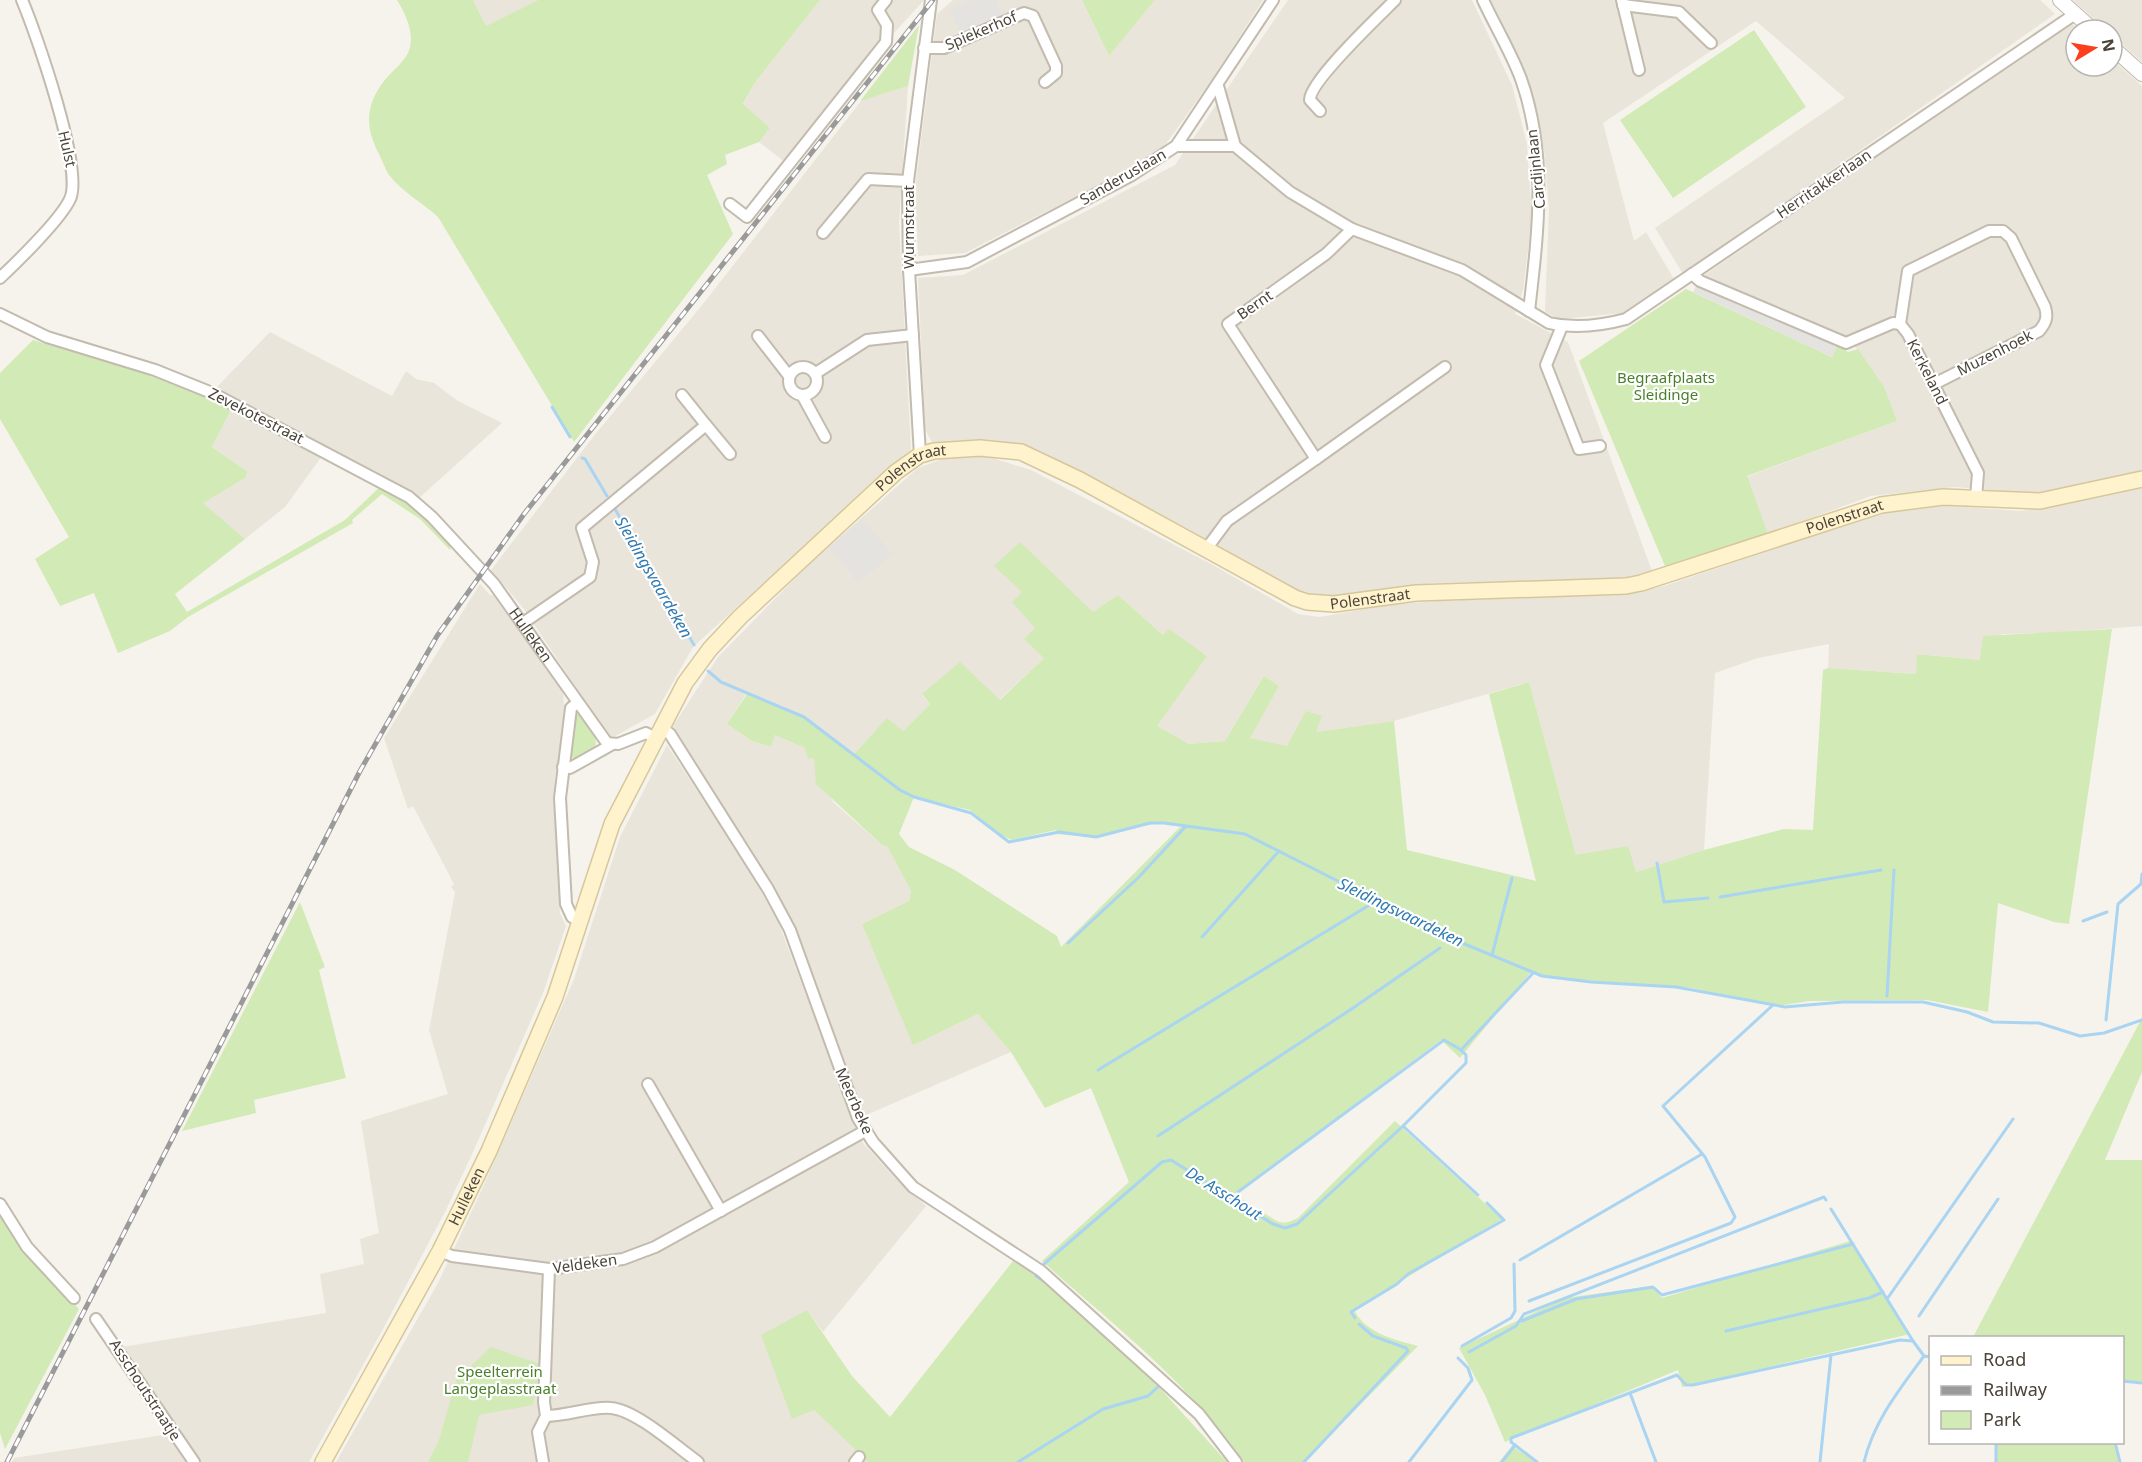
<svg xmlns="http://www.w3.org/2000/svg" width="2142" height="1462" viewBox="0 0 2142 1462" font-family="'Noto Sans',sans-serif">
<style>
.residential{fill:#eae5da}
.green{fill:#d2eab5;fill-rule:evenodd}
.parking{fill:#e5e3e0}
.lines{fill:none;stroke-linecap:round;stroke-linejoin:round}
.stream{stroke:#a9d4f2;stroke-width:3}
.minor-casing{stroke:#c2bbae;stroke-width:14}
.tertiary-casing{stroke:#c2bbae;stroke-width:16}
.secondary-casing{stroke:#d6c79b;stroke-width:18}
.minor{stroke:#fff;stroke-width:10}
.tertiary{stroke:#fff;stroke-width:14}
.secondary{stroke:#fff3cd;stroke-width:15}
.rail-casing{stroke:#9a9a9a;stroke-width:5}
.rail{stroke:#fff;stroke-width:3;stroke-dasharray:9;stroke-linecap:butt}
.labels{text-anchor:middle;stroke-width:4.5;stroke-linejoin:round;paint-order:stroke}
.street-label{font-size:15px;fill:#4b4439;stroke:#fff}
.park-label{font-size:15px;fill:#4a7f2a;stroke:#fff}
.water-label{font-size:16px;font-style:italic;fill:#2e7ab2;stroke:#fff}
</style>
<rect width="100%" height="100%" fill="#f6f3ec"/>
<g class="residential">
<polygon points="473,0 538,0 486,26"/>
<polygon points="820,0 924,0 885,43 786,163 759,142 770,128 743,105 754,84"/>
<polygon points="953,0 1082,0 1109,56 1155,0 1263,0 1209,84 1165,145 1136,166 965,253 918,256 915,188 937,14"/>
<polygon points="1288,0 1472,0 1512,85 1527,144 1532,218 1523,290 1515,314 1568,342 1652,571 1629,579 1435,583 1320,597 1297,592 1183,526 1034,449 1017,444 934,446 925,429 918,278 963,275 1175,165"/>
<polygon points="1491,0 2040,0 2055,14 1683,274 1655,228 1845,98 1756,21 1603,123 1634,241 1646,232 1674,279 1624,313 1560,319 1545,312 1549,209 1544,150 1529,83"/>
<polygon points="2073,0 2142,0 2142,62 2112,35 2112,30 2106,30"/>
<polygon points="2071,23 2079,30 2076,30 2076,66 2112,66 2112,59 2142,86 2142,470 2041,494 1955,487 1871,496 1768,534 1746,477 1897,421 1870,367 1849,338 1703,276"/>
<polygon points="908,86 899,223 911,450 693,647 655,714 610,739 524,609 491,570 593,437 703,304 861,101"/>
<polygon points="270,332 392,396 406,371 416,379 434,383 458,401 502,423 418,499 216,388"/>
<polygon points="232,408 322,456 285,507 245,539 202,503 245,478 248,472 212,447"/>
<polygon points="966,456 989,457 1031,470 1213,565 1298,614 1320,617 1388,605 1435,601 1619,595 1664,586 1875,515 1914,507 1948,506 2022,511 2142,483 2142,626 2049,633 2002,634 1980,660 1918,654 1917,674 1828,668 1829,644 1758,658 1715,673 1704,850 1636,872 1576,855 1529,682 1394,721 1316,732 1322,716 1287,746 1249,738 1279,686 1264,676 1225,741 1189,744 1156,726 1207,655 1163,635 1118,595 1093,613 1022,593 1013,602 1036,628 1044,658 999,700 922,695 930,704 903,731 874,732 854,754 804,717 746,694 727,724 752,741 771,747 775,735 805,748 814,758 833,802 882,845 887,846 911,891 909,901 862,924 914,1044 978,1014 1011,1052 864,1116 788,914 673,726 718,657 807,566 918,468 942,459"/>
<polygon points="480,584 491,596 495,592 558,679 563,691 565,720 555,778 560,913 566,926 543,993 473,1152 446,1210 382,1331 309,1462 12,1462 14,1458 176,1433 122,1347 326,1313 320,1274 364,1264 360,1239 379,1233 361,1121 448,1094 429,1030 455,892 451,887 454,884 413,806 408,809 384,738"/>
<polygon points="667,745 743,860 778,922 863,1143 894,1177 926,1206 823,1332 807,1310 814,1410 868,1462 336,1462 438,1283 482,1189 574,979 620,837"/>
</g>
<g class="green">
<path d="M397 0H473L486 26 538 0H820L754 84 743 104 770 128 759 142 725 155 727 164 707 175 733 234 574 442 438 217C423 203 402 192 389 175 385 169 382 160 379 154 365 127 365 106 384 81 391 72 403 63 408 53 416 35 406 15 397 0Z"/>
<polygon points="1082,0 1155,0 1109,56"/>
<polygon points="919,25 908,86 861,101 861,100"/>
<polygon points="1754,30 1806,107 1673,198 1620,120"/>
<polygon points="1686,289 1832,357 1838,343 1848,352 1858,349 1884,387 1897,421 1747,476 1768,534 1665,566 1579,361"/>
<polygon points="33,340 141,372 232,408 212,447 248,472 245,478 203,503 245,539 175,594 187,612 345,520 382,485 411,502 451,543 450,550 420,519 382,494 352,520 353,523 188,617 170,631 118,653 94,593 60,606 35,559 69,537 0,419 0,373"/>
<path d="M1020 542 1093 612 1118 595 1163 635 1169 629 1207 656 1157 726 1189 744 1225 741 1264 676 1279 686 1250 738 1287 746 1306 711 1322 716 1316 732 1394 721 1407 850 1536 881 1489 694 1529 682 1576 855 1628 846 1636 872 1704 850 1784 829 1813 830 1823 670 1828 668 1916 674 1917 654 1980 660 1983 636 2112 629 2069 924 2054 922 1998 903 1988 1012 1927 1000 1809 1001 1778 1006 1692 988 1554 978 1531 972 1460 1058 1441 1040 1234 1194 1275 1220C1284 1225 1289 1222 1298 1218L1395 1121 1502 1219 1354 1310C1367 1334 1393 1339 1418 1346L1304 1462H1244C1190 1383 1112 1324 1042 1261L1129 1182 1091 1088 1045 1108 1011 1052 978 1014 913 1045 862 924 909 901 911 891 887 846 882 845 816 784 814 758 808 759 805 748 775 735 771 747 752 741 727 724 747 694 804 717 854 754 887 718 903 731 930 704 922 694 960 662 1000 700 1044 658 1024 639 1035 628 1012 602 1022 592 994 566ZM914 797 970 810 1001 835 1012 840 1056 830 1055 834 1092 837 1158 823 1182 825 1061 947 1057 936 955 870 909 847 899 834Z"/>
<path d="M576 714 581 715C589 726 599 735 595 749L575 760 570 755 573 718Z"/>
<polygon points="300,902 325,967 319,970 346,1078 254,1100 256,1113 182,1131"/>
<polygon points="2142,1018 2142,1072 2105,1160 2142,1160 2142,1382 2123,1380 2122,1338 1973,1337"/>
<polygon points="0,1209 48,1275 79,1309 5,1449 0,1433"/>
<polygon points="1850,1241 1910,1334 1682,1387 1678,1370 1505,1442 1485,1395 1459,1348 1565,1298 1652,1286 1662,1298"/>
<polygon points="1013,1261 1047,1283 1156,1384 1227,1462 868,1462 814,1410 792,1419 761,1335 807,1310 852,1376 890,1417"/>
<polygon points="491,1347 540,1364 533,1405 479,1415 468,1462 428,1462 439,1440 456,1380"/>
<polygon points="1995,1442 2115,1443 2119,1462 1995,1462"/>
<polygon points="1512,1446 1536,1462 1499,1462"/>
</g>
<g class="parking">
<polygon points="970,0 996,0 1003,15 961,34 950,9"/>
<polygon points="1697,284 1838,343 1832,357 1693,292"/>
<polygon points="862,519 893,555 858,582 829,548"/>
</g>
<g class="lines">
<g class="stream">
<polyline points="552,407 570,437"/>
<polyline points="582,458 585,459 607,496"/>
<polyline points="615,509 694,645"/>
<polyline points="708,671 721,682 804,717 900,790 914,797 971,813 1009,842 1059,832 1096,837 1150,823 1164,823 1245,834 1450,938 1542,976 1591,982 1676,987 1785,1007 1843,1002 1923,1002 1967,1012 1993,1022 2039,1023 2080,1036 2104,1033 2142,1020"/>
<polyline points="1657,863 1664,902 1708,898"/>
<polyline points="1720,897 1881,870"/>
<polyline points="2083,921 2107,912"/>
<polyline points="1202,937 1279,851"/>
<polyline points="1068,943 1139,877 1185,827"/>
<polyline points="1492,955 1512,878"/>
<polyline points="1887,996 1894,870"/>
<polyline points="2106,1020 2118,904 2141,884 2142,874"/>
<polyline points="1098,1070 1376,901"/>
<polyline points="1403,1126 1478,1195"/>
<polyline points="1158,1136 1353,1008 1440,948"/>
<polyline points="1238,1192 1444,1040 1461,1050"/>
<polyline points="1831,1209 1913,1341 1924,1356 1930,1357"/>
<polyline points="1520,1260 1702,1154"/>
<polyline points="1044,1264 1162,1162 1171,1160 1273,1224 1285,1228 1297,1224 1403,1126 1466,1063 1466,1055 1461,1050 1534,972"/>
<polyline points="1036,1276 1051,1286"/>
<polyline points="1887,1299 2013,1119"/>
<polyline points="1529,1301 1731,1223 1735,1217 1705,1157 1663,1106 1773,1005"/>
<polyline points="1919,1316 1998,1199"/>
<polyline points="1084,1317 1108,1339"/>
<polyline points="1355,1318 1351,1312 1397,1284 1408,1274 1504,1220 1487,1203"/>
<polyline points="1522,1321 1576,1299 1653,1287 1662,1295 1853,1244"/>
<polyline points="1726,1331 1869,1298 1883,1292"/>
<polyline points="1462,1346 1511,1318 1515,1311 1514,1264"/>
<polyline points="1469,1352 1516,1326 1524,1314 1824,1197 1826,1200"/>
<polyline points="2122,1381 2142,1383"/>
<polyline points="1630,1393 1656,1462"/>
<polyline points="2115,1442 2120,1462"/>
<polyline points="1018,1462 1103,1409 1148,1396 1160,1385 1158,1383"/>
<polyline points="1304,1462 1408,1351 1406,1348 1373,1336 1359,1324"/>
<polyline points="1409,1462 1472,1380 1468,1368 1458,1358"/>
<polyline points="1502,1462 1515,1445"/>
<polyline points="1537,1462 1511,1442 1511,1438 1677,1375 1686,1385 1693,1385 1900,1340 1913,1341"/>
<polyline points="1820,1462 1831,1355"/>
<path d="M1864 1462C1874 1421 1899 1390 1924 1356"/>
<polyline points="1996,1462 1996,1442"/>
</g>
<g class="minor-casing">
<g id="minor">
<path d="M1483 0C1495 26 1511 52 1521 79 1548 155 1538 233 1529 311"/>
<polyline points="1622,0 1639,70"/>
<polyline points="1623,5 1679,12 1711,43"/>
<polyline points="924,48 944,48 1024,13 1033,16 1056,66 1056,73 1045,82"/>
<polyline points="1218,86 1235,146"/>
<path d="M1320 111 1310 100C1309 82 1379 16 1395 0"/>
<path d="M1176 146H1235L1290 192 1352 229 1462 270 1549 323C1575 329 1600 326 1626 319L2075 14"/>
<polyline points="730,204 747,217 886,42 887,25 878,10 886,0"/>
<polyline points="823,233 868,179 908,181"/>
<polyline points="909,270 967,262 1132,175 1176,146 1273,0"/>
<polyline points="1692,274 1700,281 1846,343 1893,323 1900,324 1908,334 1978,473 1976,498"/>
<path d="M0 278C17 262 61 219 70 199 84 170 36 33 22 0"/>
<path id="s1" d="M0 314 47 337 155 370 212 393 409 497 432 517 494 584 607 743 618 744 646 733 655 738"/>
<path d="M1900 324 1908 271 1989 231H2003L2011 238 2045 307C2048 317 2046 323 2039 331L1934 384"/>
<polyline points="1562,326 1546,365 1579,449 1600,446"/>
<polyline points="758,336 789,376"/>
<circle cx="803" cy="381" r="14"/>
<polyline points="816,373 867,340 913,335"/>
<polyline points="682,395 706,425"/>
<polyline points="802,395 825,437"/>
<polyline points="920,455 909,270 908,181 931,0"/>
<polyline points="1316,459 1445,367"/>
<polyline points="1207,548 1227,521 1316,459 1228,324 1326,254 1352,229"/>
<polyline points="523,623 590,577 593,562 582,528 706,425 730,454"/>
<polyline points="577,703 571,708 560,798 566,904 572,917 581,920"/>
<polyline points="661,727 670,734 768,889 790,930 858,1118 873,1142 913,1187 1041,1271 1199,1414 1236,1462"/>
<polyline points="563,767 570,768 611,745"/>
<polyline points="648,1084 721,1211"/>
<polyline points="0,1204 27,1247 74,1298"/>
<polyline points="440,1251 452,1256 549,1269 623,1259 655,1247 865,1131"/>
<polyline points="96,1319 194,1462"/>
<path d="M546 1416C568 1416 592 1406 611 1408 636 1410 677 1447 698 1462"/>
<polyline points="543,1462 538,1432 546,1416 544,1402 549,1269"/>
<polyline points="855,1462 859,1457"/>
</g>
</g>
<g class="tertiary-casing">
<g id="tertiary">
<polyline points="2060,0 2093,30"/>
<polyline points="2112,47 2142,74"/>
</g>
</g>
<g class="secondary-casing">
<g id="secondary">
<path id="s2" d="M323 1462 440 1251 489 1151 555 997 612 824 685 683 710 649 740 617 896 472 920 455 934 451 980 448 1021 452 1080 480 1295 598 1307 602 1334 604 1416 593 1626 586 1641 583 1881 505 1943 497 2040 501 2142 479"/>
</g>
</g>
<use href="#minor" class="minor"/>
<use href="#tertiary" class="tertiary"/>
<use href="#secondary" class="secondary"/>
<g class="rail-casing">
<polyline id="rail" points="7,1462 360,771 437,636 524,514 933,0"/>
</g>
<use href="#rail" class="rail"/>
</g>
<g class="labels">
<g class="street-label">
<text transform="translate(981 31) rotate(-23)" y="5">Spiekerhof</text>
<text transform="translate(67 149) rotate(77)" y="5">Hulst</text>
<text transform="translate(1536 169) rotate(-96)" y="5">Cardijnlaan</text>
<text transform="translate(1123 177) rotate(-30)" y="5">Sanderuslaan</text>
<text transform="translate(1824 184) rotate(-34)" y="5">Herritakkerlaan</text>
<text transform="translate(909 227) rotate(-90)" y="5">Wurmstraat</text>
<text transform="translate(1255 305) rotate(-35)" y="5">Bernt</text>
<text transform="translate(1995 353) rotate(-27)" y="5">Muzenhoek</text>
<text transform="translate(1927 372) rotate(63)" y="5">Kerkeland</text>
<text transform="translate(256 416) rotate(27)" y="5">Zevekotestraat</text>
<text dy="5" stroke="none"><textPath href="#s2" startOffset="1176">Polenstraat</textPath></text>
<text dy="5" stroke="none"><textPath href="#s2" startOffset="2164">Polenstraat</textPath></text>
<text dy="5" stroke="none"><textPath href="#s2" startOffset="1678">Polenstraat</textPath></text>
<text dy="5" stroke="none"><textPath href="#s1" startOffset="634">Hulleken</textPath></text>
<text transform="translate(854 1101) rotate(66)" y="5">Meerbeke</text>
<text dy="5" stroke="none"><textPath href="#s2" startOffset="302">Hulleken</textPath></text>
<text transform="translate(585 1264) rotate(-8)" y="5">Veldeken</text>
<text transform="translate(145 1390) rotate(57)" y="5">Asschoutstraatje</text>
</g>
<g class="park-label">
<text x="1666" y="383">Begraafplaats<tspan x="1666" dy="17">Sleidinge</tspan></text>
<text x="500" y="1377">Speelterrein<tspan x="500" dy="17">Langeplasstraat</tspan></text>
</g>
<g class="water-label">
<text transform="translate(654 577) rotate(60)" y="6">Sleidingsvaardeken</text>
<text transform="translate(1401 912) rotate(26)" y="6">Sleidingsvaardeken</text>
<text transform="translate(1224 1193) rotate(32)" y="6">De Asschout</text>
</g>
</g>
<rect x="1929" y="1336" width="195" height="108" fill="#ffffff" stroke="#b7b4b0" stroke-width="1.5"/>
<rect x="1941" y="1356" width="30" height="9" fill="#fff3cd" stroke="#b7b4b0" stroke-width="1.5"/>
<text x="1983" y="1366" font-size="18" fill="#4b4439">Road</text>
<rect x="1941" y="1386" width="30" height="9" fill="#9a9a9a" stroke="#b7b4b0" stroke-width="1.5"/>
<text x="1983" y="1396" font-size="18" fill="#4b4439">Railway</text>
<rect x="1941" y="1411" width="30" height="18" fill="#d2eab5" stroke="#b7b4b0" stroke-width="1.5"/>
<text x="1983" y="1426" font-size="18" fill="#4b4439">Park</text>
<g transform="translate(2094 48) rotate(79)"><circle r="28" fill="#ffffff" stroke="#b7b4b0" stroke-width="1.5"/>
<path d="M0-4.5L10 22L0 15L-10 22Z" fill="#fc3f1d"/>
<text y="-9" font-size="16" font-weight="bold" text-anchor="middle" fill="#4b4439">N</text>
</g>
</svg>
